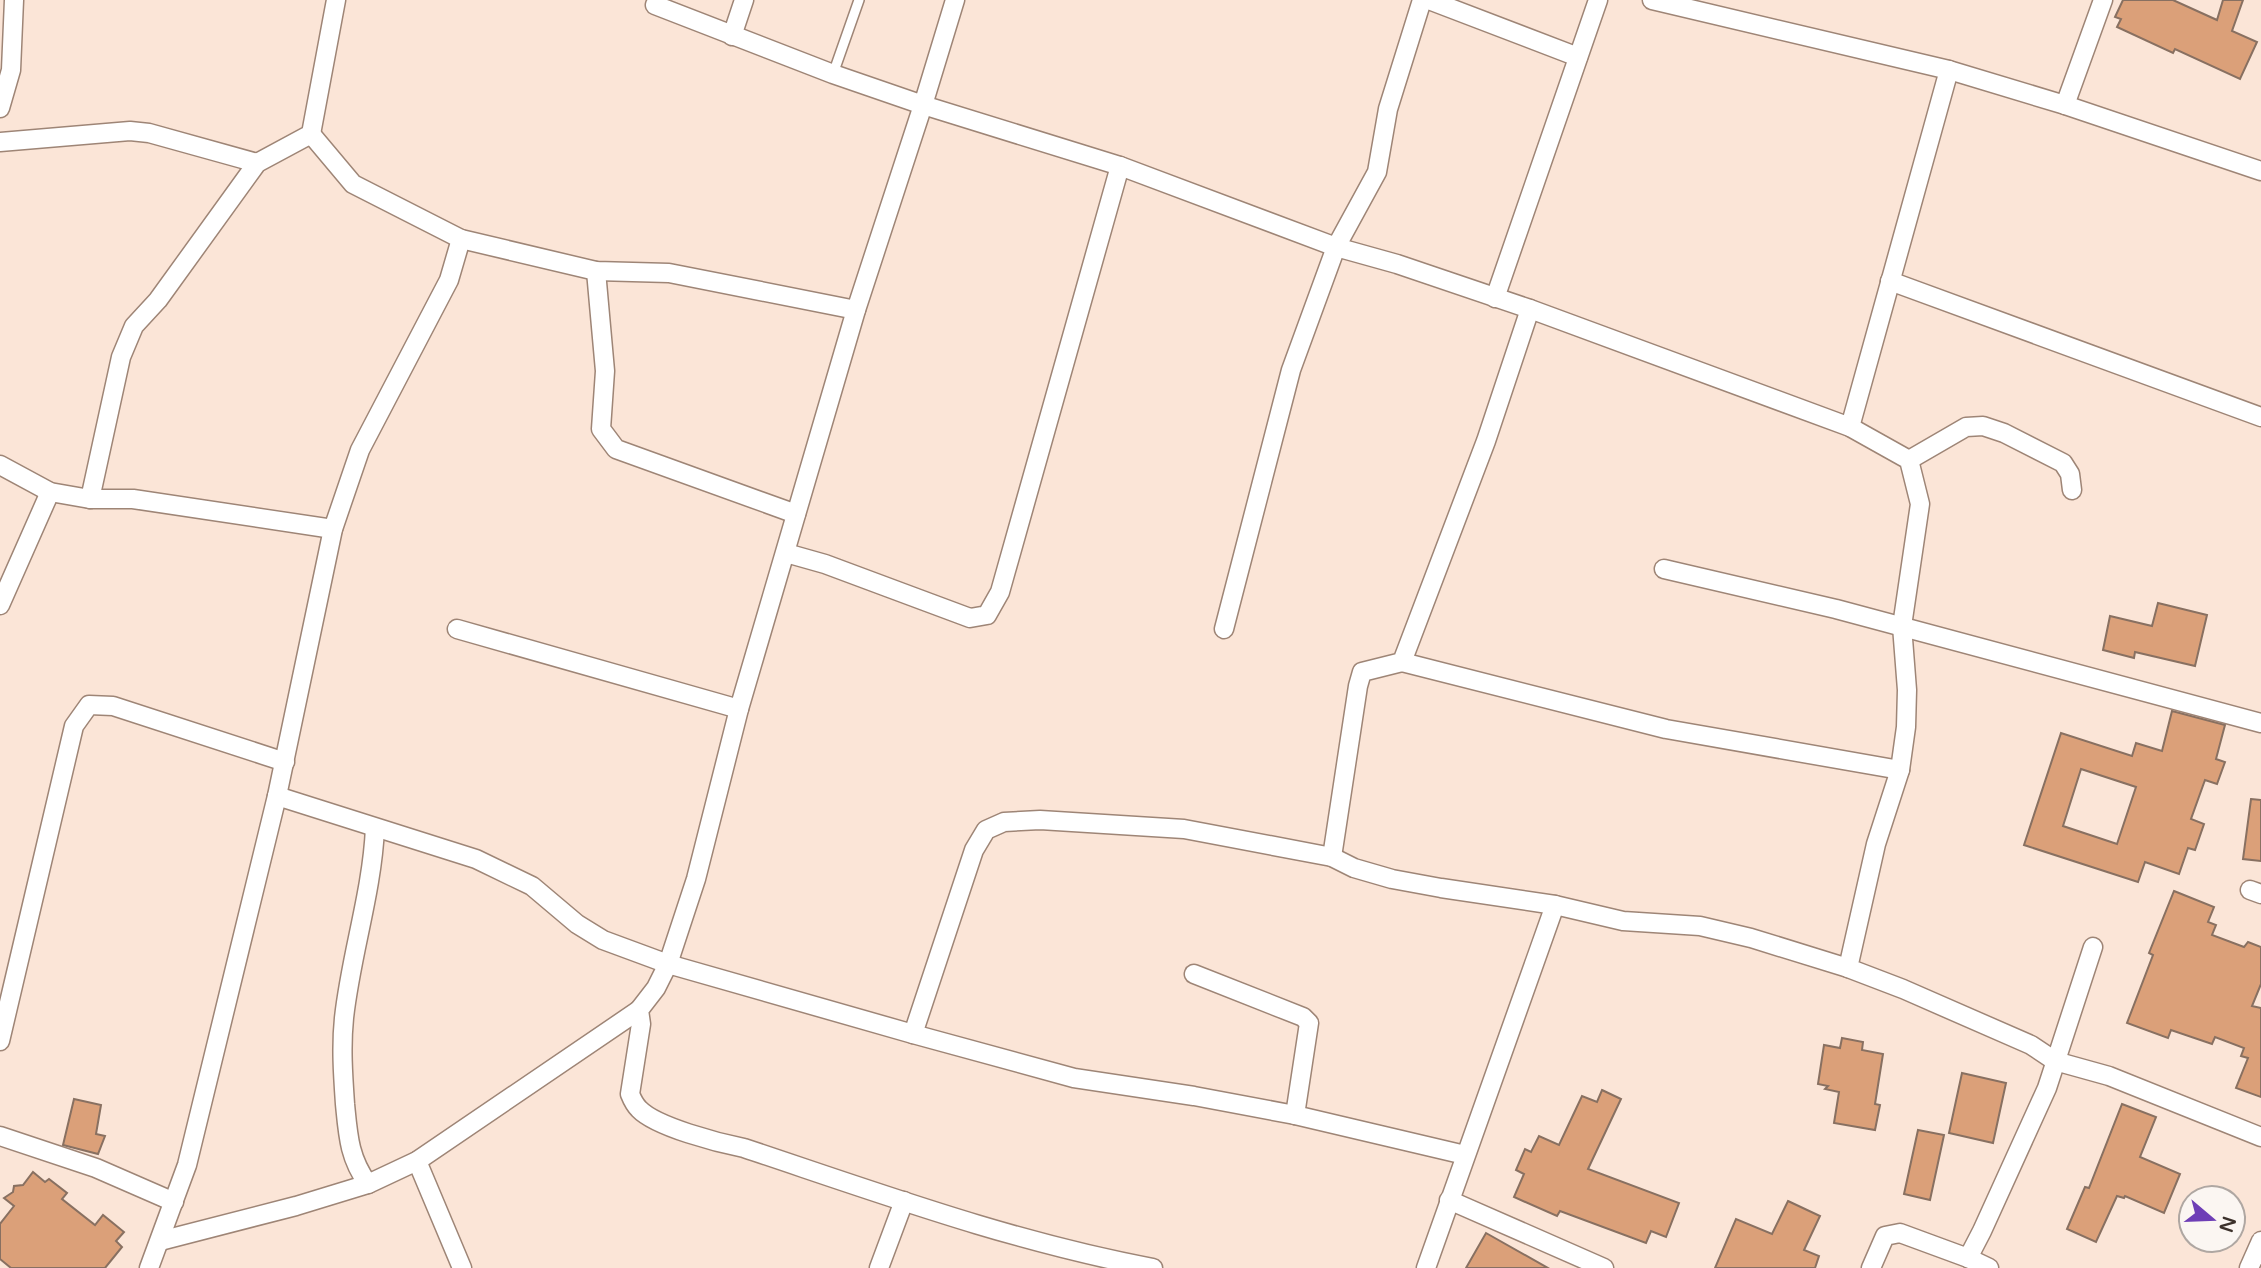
<svg xmlns="http://www.w3.org/2000/svg" width="2261" height="1268" viewBox="0 0 2261 1268" font-family="'Varela Round',sans-serif">
<style>
.building{fill:#dba079;stroke:#887061;stroke-width:2;fill-rule:evenodd}
.lines{fill:none;stroke-linecap:round;stroke-linejoin:round}
.service-casing{stroke:#9e8576;stroke-width:12}
.minor-casing{stroke:#9e8576;stroke-width:21}
.service{stroke:#fff;stroke-width:9}
.minor{stroke:#fff;stroke-width:18}
</style>
<rect width="100%" height="100%" fill="#fbe5d7"/>
<g class="building">
<polygon points="2123,0 2173,0 2217,20 2223,0 2243,0 2232,31 2257,42 2240,79 2175,49 2173,53 2117,27 2121,19 2115,17"/>
<polygon points="2158,603 2207,615 2195,666 2135,652 2134,658 2103,650 2110,616 2152,626"/>
<path d="M2172 711 2225 725 2216 759 2225 762 2217 784 2205 780 2191 819 2204 824 2195 850 2188 848 2179 874 2145 862 2138 882 2024 845 2061 733 2132 756 2136 743 2162 751ZM2081 769 2136 787 2117 844 2063 826Z"/>
<polygon points="2251,799 2261,800 2261,861 2243,859"/>
<polygon points="2174,891 2214,907 2208,922 2216,925 2212,935 2244,947 2248,942 2261,947 2261,984 2252,1006 2261,1008 2261,1097 2236,1088 2248,1058 2241,1056 2244,1048 2215,1037 2212,1044 2171,1030 2168,1038 2127,1023 2153,955 2149,953"/>
<polygon points="1842,1038 1863,1042 1862,1050 1883,1054 1875,1104 1880,1105 1875,1130 1834,1123 1839,1092 1825,1089 1828,1086 1818,1084 1824,1045 1840,1048"/>
<polygon points="1962,1073 2006,1083 1993,1143 1949,1133"/>
<polygon points="1602,1090 1621,1099 1588,1169 1679,1203 1666,1237 1651,1231 1646,1243 1560,1211 1557,1216 1514,1197 1524,1174 1516,1170 1525,1149 1531,1152 1539,1136 1559,1145 1582,1096 1597,1102"/>
<polygon points="74,1099 101,1105 96,1134 105,1136 98,1154 63,1145"/>
<polygon points="2122,1104 2156,1117 2140,1157 2180,1174 2164,1213 2125,1196 2124,1198 2117,1196 2096,1242 2067,1229 2085,1187 2089,1188"/>
<polygon points="1918,1130 1944,1135 1930,1200 1904,1194"/>
<polygon points="33,1172 45,1182 49,1179 67,1193 62,1199 95,1225 103,1215 124,1232 116,1241 122,1247 105,1268 11,1268 0,1259 0,1224 14,1206 4,1198 13,1192 14,1186 23,1185"/>
<polygon points="1788,1201 1820,1216 1804,1250 1819,1256 1815,1268 1715,1268 1736,1219 1772,1234"/>
<polygon points="1486,1233 1548,1268 1466,1268"/>
</g>
<g class="lines">
<g class="service-casing">
<polyline id="service" points="833,74 859,0"/>
</g>
<g class="minor-casing">
<g id="minor">
<path d="M955 0 923 105 856 310 739 709 696 879 668 964 656 988 639 1010 641 1024 630 1094C632 1099 635 1105 639 1109 656 1127 719 1143 744 1148 879 1193 1013 1242 1153 1268"/>
<polyline points="1429,0 1578,57"/>
<polyline points="1652,0 1949,70 2065,105 2261,171"/>
<polyline points="655,5 833,74 923,105 1120,166 1336,247 1397,264 1530,309 1850,427 1909,460 1920,504 1902,626 1907,690 1906,727 1900,770 1876,844 1848,968 1903,989 2031,1045 2055,1061 2109,1076 2261,1137"/>
<polyline points="732,36 744,0"/>
<polyline points="2065,105 2103,0"/>
<polyline points="0,108 11,70 14,0"/>
<polyline points="311,134 353,184 461,239 596,271 669,273 856,310"/>
<polyline points="0,142 130,131 149,133 257,163"/>
<polyline points="596,271 605,371 601,429 616,449 796,514"/>
<polyline points="1890,281 2261,417"/>
<polyline points="1495,298 1598,0"/>
<polyline points="1850,427 1949,70"/>
<polyline points="1909,460 1966,427 1983,426 2004,433 2063,463 2070,474 2072,490"/>
<polyline points="0,465 50,492 90,499 133,499 333,529"/>
<polyline points="90,499 121,357 134,326 158,300 257,163 311,134 336,0"/>
<polyline points="786,553 825,564 970,618 987,615 1000,592 1120,166"/>
<polyline points="1664,569 1836,609 2261,723"/>
<polyline points="0,605 50,492"/>
<polyline points="457,629 739,709"/>
<polyline points="1224,629 1291,370 1336,247 1377,172 1388,109 1422,0"/>
<polyline points="1402,662 1666,729 1900,770"/>
<polyline points="277,796 476,859 532,886 577,924 603,940 668,964 913,1034 1074,1078 1194,1096 1295,1115 1465,1155"/>
<polyline points="1332,857 1358,686 1362,672 1402,662 1486,441 1530,309"/>
<polyline points="2250,890 2261,894"/>
<polyline points="1194,974 1303,1017 1309,1023 1295,1115"/>
<polyline points="913,1034 974,850 986,830 1004,822 1040,820 1184,829 1332,857 1354,868 1392,879 1441,888 1555,905 1623,921 1700,926 1751,938 1848,968"/>
<polyline points="0,1041 74,726 89,705 113,706 285,762"/>
<polyline points="0,1136 96,1168 174,1202"/>
<polyline points="417,1161 462,1268"/>
<path d="M368 1184C349 1158 348 1135 345 1104 343 1075 341 1047 344 1018 351 954 372 893 375 828"/>
<polyline points="1449,1200 1604,1268"/>
<polyline points="160,1241 296,1206 368,1184 417,1161 639,1010"/>
<polyline points="1968,1258 1989,1268"/>
<polyline points="149,1268 187,1165 277,796 333,529 360,450 449,280 461,239"/>
<polyline points="879,1268 904,1201"/>
<polyline points="1426,1268 1555,905"/>
<polyline points="1871,1268 1885,1236 1900,1233 1968,1258 1982,1231 2047,1088 2093,947"/>
<polyline points="2249,1268 2261,1241"/>
</g>
</g>
<use href="#service" class="service"/>
<use href="#minor" class="minor"/>
</g>
<g transform="translate(2212 1219) rotate(109)"><circle r="33" fill="#fbf6f2" stroke="#afa7a2" stroke-width="2"/>
<path d="M0-5L12 26L0 18L-12 26Z" fill="#6e3eb6"/>
<text y="-10" font-size="19" font-weight="bold" text-anchor="middle" fill="#3c312b">N</text>
</g>
</svg>
